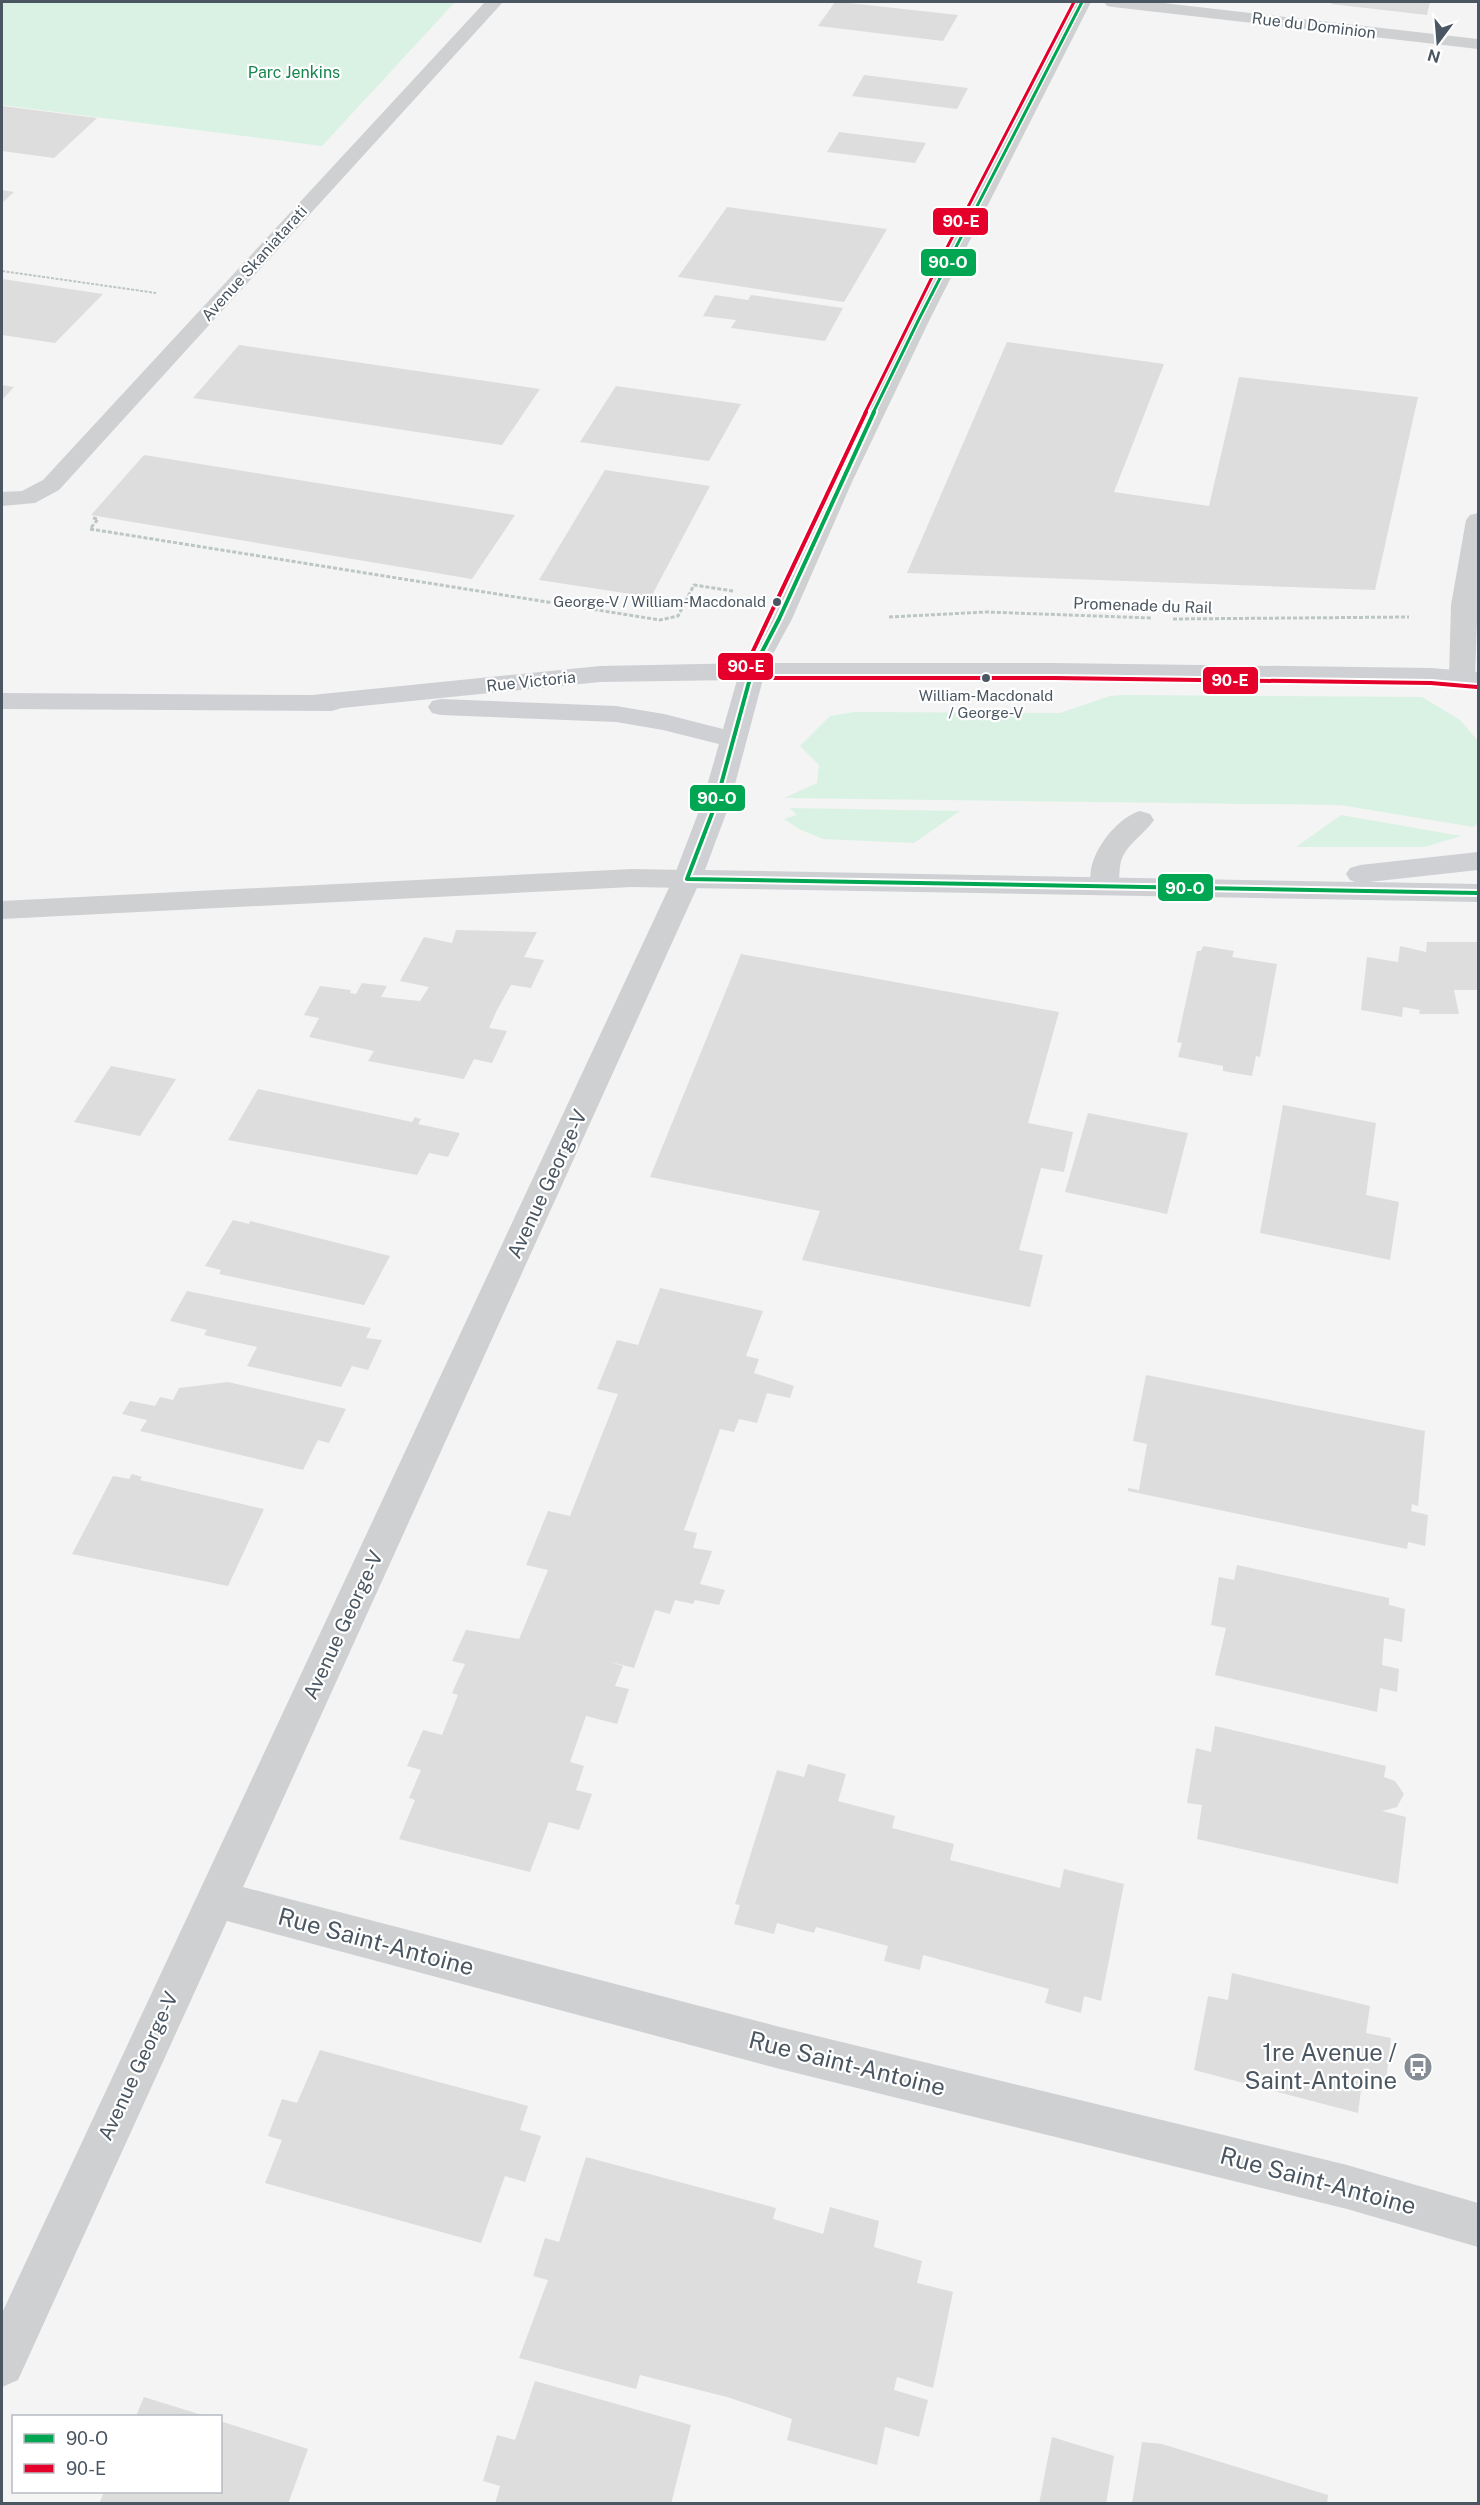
<svg xmlns="http://www.w3.org/2000/svg" width="1480" height="2505" viewBox="0 0 1480 2505" font-family="'Public Sans',sans-serif">
<style>
.green{fill:#d9f2e3}
.building{fill:#ddddde}
.lines{fill:none;stroke-linecap:round;stroke-linejoin:round}
.path-far1{stroke:#bcc7c4;stroke-width:2;stroke-dasharray:3 1.5;stroke-linecap:butt}
.path{stroke:#bcc7c4;stroke-width:3;stroke-dasharray:4 2;stroke-linecap:butt}
.service{fill:#ced0d2;fill-rule:evenodd}
.minor{fill:#ced0d2;fill-rule:evenodd}
.tertiary{fill:#ced0d2;fill-rule:evenodd}
.secondary{fill:#ced0d4;fill-rule:evenodd}
.bus-1-far1-casing{stroke:#fff;stroke-width:6}
.bus-1-casing{stroke:#fff;stroke-width:8}
.bus-2-far1-casing{stroke:#fff;stroke-width:6}
.bus-2-casing{stroke:#fff;stroke-width:8}
.bus-1-far1{stroke:#00a651;stroke-width:3}
.bus-1{stroke:#00a651;stroke-width:4}
.bus-2-far1{stroke:#e4002b;stroke-width:3}
.bus-2{stroke:#e4002b;stroke-width:4}
.bus-dot{fill:#4a5661;stroke:#fff;stroke-width:2}
.labels{text-anchor:middle;stroke-width:4.5;stroke-linejoin:round;paint-order:stroke}
.far-bus-label{font-size:15px;fill:#4a5661;stroke:#fff;text-anchor:end}
.far-street-label{font-size:16px;fill:#4a5661;stroke:#fff}
.far-park-label{font-size:16px;fill:#17864f;stroke:#fff}
.street-label{font-size:20px;fill:#4a5661;stroke:#fff}
.near-street-label{font-size:24px;fill:#4a5661;stroke:#fff}
.near-poi-label{font-size:24px;fill:#4a5661;stroke:#fff;text-anchor:end}
.line-badge{stroke:#fff;stroke-width:2}
.badge-label{font-size:16px;text-anchor:middle;font-weight:bold;fill:#fff}
</style>
<rect width="100%" height="100%" fill="#f4f4f4"/>
<g class="green">
<polygon points="2,2 455,2 322,146 2,105"/>
<polygon points="1121,695 1422,697 1460,720 1478,741 1478,823 1474,827 1340,805 784,798 817,783 819,765 800,746 830,716 854,712 1060,713 1110,696"/>
<polygon points="790,808 960,811 914,843 823,839 801,830 784,819 797,815"/>
<polygon points="1341,815 1461,836 1424,847 1296,847"/>
</g>
<g class="building">
<polygon points="835,2 840,2 958,15 943,41 818,26"/>
<polygon points="1331,2 1430,2 1427,15 1331,4"/>
<polygon points="864,75 968,88 957,109 852,96"/>
<polygon points="2,106 97,118 54,158 2,151"/>
<polygon points="839,132 926,143 915,163 827,152"/>
<polygon points="2,190 14,192 2,203"/>
<polygon points="727,207 887,229 844,302 678,277"/>
<polygon points="2,279 103,294 55,343 2,335"/>
<polygon points="715,295 748,300 751,295 843,308 825,341 731,328 736,320 703,316"/>
<polygon points="1007,342 1164,364 1114,492 1209,506 1239,377 1418,397 1375,590 907,573"/>
<polygon points="239,345 540,389 502,445 193,398"/>
<polygon points="2,385 14,387 2,400"/>
<polygon points="616,386 741,404 709,461 580,442"/>
<polygon points="144,455 515,515 472,579 91,515"/>
<polygon points="605,470 710,486 651,597 539,580"/>
<polygon points="456,930 537,932 524,957 544,960 531,988 511,985 497,1010 489,1028 507,1031 492,1063 474,1059 464,1079 368,1061 374,1051 309,1037 319,1018 304,1015 320,986 351,990 350,993 356,994 362,983 387,986 381,997 420,1001 429,987 400,981 424,937 452,943"/>
<polygon points="1427,942 1478,942 1478,990 1454,990 1459,1014 1419,1014 1420,1010 1403,1007 1402,1017 1361,1010 1367,957 1398,962 1400,946 1426,952"/>
<polygon points="1203,946 1234,951 1232,957 1277,964 1260,1057 1256,1056 1252,1076 1223,1071 1223,1066 1178,1057 1182,1043 1177,1042 1197,951 1201,951"/>
<polygon points="741,954 1059,1012 1028,1123 1073,1132 1064,1172 1041,1168 1019,1250 1043,1255 1030,1307 802,1260 820,1211 650,1177"/>
<polygon points="111,1066 176,1079 140,1136 74,1122"/>
<polygon points="258,1089 412,1122 415,1117 421,1119 418,1124 460,1133 448,1157 429,1153 417,1175 228,1140"/>
<polygon points="1283,1105 1376,1123 1366,1195 1399,1202 1390,1260 1260,1233"/>
<polygon points="1088,1113 1188,1133 1167,1214 1065,1192"/>
<polygon points="233,1220 249,1224 250,1221 390,1256 364,1305 219,1274 221,1270 205,1266"/>
<polygon points="660,1288 763,1311 746,1356 759,1359 754,1373 794,1386 790,1398 767,1393 757,1423 739,1419 734,1432 720,1429 684,1530 697,1533 693,1548 712,1551 700,1584 725,1590 719,1605 695,1600 693,1604 675,1600 670,1614 655,1610 634,1668 607,1661 623,1666 615,1686 629,1689 617,1724 586,1716 570,1762 584,1766 576,1790 592,1794 579,1830 549,1822 530,1872 399,1839 415,1800 409,1798 421,1770 407,1766 423,1730 442,1735 458,1695 452,1693 465,1664 452,1661 466,1630 519,1639 548,1570 526,1565 548,1511 570,1516 618,1394 597,1389 617,1340 638,1345"/>
<polygon points="187,1291 371,1328 366,1338 382,1340 368,1370 352,1366 341,1387 247,1366 257,1347 204,1335 207,1330 170,1321"/>
<polygon points="1146,1375 1425,1431 1418,1506 1412,1504 1411,1511 1428,1515 1425,1546 1408,1542 1407,1549 1128,1491 1128,1488 1139,1490 1147,1444 1133,1441"/>
<polygon points="228,1382 346,1409 329,1443 318,1440 303,1470 140,1431 147,1420 122,1414 130,1401 155,1406 160,1397 173,1400 179,1388"/>
<polygon points="132,1474 142,1477 140,1480 264,1509 228,1586 72,1554 113,1476 129,1479"/>
<polygon points="1237,1565 1389,1598 1389,1605 1405,1609 1402,1642 1384,1638 1382,1665 1399,1669 1397,1692 1380,1688 1377,1712 1215,1675 1226,1628 1211,1625 1219,1577 1234,1580"/>
<polygon points="1215,1726 1386,1766 1384,1777 1395,1781 1404,1794 1397,1807 1382,1811 1406,1817 1398,1884 1197,1839 1202,1805 1187,1803 1196,1748 1211,1752"/>
<polygon points="808,1764 846,1774 838,1801 895,1816 892,1828 954,1844 950,1860 1060,1888 1064,1869 1124,1884 1101,2001 1084,1996 1081,2013 1045,2003 1049,1989 923,1955 920,1970 884,1961 888,1946 816,1927 814,1933 777,1923 774,1934 734,1924 740,1905 735,1904 777,1770 804,1777"/>
<polygon points="1232,1973 1370,2006 1366,2033 1391,2038 1386,2081 1363,2075 1358,2113 1194,2070 1208,1996 1228,2000"/>
<polygon points="320,2050 528,2106 520,2130 541,2136 525,2182 505,2176 481,2243 265,2183 282,2140 268,2136 282,2099 297,2103"/>
<polygon points="586,2157 776,2208 773,2219 823,2234 830,2207 879,2221 874,2247 922,2261 917,2283 953,2292 933,2388 897,2377 894,2390 928,2400 919,2437 885,2427 877,2465 787,2440 792,2419 727,2397 640,2375 636,2389 519,2358 548,2280 533,2276 545,2238 559,2242"/>
<polygon points="535,2381 691,2425 671,2504 495,2504 500,2486 483,2481 497,2435 515,2440"/>
<polygon points="144,2397 205,2416 136,2416"/>
<polygon points="220,2421 308,2449 288,2504 99,2504 104,2492 220,2492"/>
<polygon points="1052,2437 1114,2456 1106,2504 1039,2504"/>
<polygon points="1142,2442 1162,2444 1328,2495 1327,2504 1132,2504"/>
</g>
<g class="lines">
<polyline class="path-far1" points="2,271 156,293"/>
<g class="path">
<polyline points="93,518 98,519 90,529 660,620 678,616 694,585 733,591"/>
<polyline points="889,617 986,612 1151,618"/>
<polyline points="1173,619 1409,617"/>
</g>
<g class="service">
<path d="M1140 811 1150 814 1154 820C1145 833 1130 842 1123 856 1117 868 1122 882 1115 892L1105 895 1095 892C1078 866 1114 818 1140 811Z"/>
<polygon points="632,869 687,870 697,873 701,879 697,885 687,888 632,887 2,919 2,901"/>
</g>
<g class="minor">
<polygon points="485,2 503,2 59,490 35,503 2,506 2,492 22,491 43,480"/>
<polygon points="1104,2 1155,2 1478,39 1478,49 1113,7 1107,6"/>
<polygon points="1478,513 1478,593 1475,677 1471,683 1462,685 1453,683 1449,677 1451,605 1466,520 1470,515"/>
</g>
<g class="tertiary">
<path d="M1073 2H1091L930 319 852 482 792 619 761 676 752 679 743 676 739 671C782 589 817 504 858 421 927 280 1001 141 1073 2Z"/>
<polygon points="687,870 697,873 701,879 243,1887 780,2027 1347,2165 1478,2203 1478,2247 1347,2209 780,2069 227,1921 18,2380 2,2387 2,2313 673,879 677,873"/>
</g>
<polygon class="secondary" points="1054,663 1431,668 1478,672 1478,688 1431,684 1054,679 763,679 730,803 705,870 1355,882 1350,880 1346,874 1350,868 1360,865 1478,852 1478,870 1369,882 1478,884 1478,902 687,888 677,885 673,879 702,803 719,744 663,730 616,722 441,715 432,713 428,707 432,701 441,699 616,706 664,714 723,729 737,680 600,682 342,708 332,711 2,709 2,693 312,695 600,666 752,663"/>
<g class="bus-1-far1-casing">
<polyline id="bus-1-far1" points="873,413 919,319 1082,2"/>
</g>
<g class="bus-1-casing">
<polyline id="bus-1" points="874,412 779,619 752,671 716,803 687,879 1478,893"/>
</g>
<g class="bus-2-far1-casing">
<polyline id="bus-2-far1" points="865,413 939,263 1074,2"/>
</g>
<g class="bus-2-casing">
<polyline id="bus-2" points="866,412 745,668 745,675 752,678 1054,678 1431,683 1477,687"/>
</g>
<use href="#bus-1-far1" class="bus-1-far1"/>
<use href="#bus-1" class="bus-1"/>
<use href="#bus-2-far1" class="bus-2-far1"/>
<use href="#bus-2" class="bus-2"/>
</g>
<defs>
<g id="bus-disc" transform="scale(1.5)"><circle r="9.5" fill="#868d94" stroke="#fff"/><path d="M-5-6H5V4H4V6H2V4H-2V6H-4V4H-5ZM-3.5-4V0h7V-4ZM-3.5 1.2v1.5H-2V1.2ZM2 1.2v1.5H3.5V1.2Z" fill="#fff"/></g>
</defs>
<g fill-rule="evenodd">
<use href="#bus-disc" x="1418" y="2067"/>
</g>
<g class="bus-dot">
<circle cx="777" cy="602" r="5"/>
<circle cx="986" cy="678" r="5"/>
</g>
<g class="labels">
<g class="far-bus-label">
<text x="766" y="607">George-V / William-Macdonald</text>
<text x="986" y="701" text-anchor="middle">William-Macdonald<tspan x="986" dy="17">/ George-V</tspan></text>
</g>
<g class="far-street-label">
<text transform="translate(1314 25) rotate(7)" y="6">Rue du Dominion</text>
<text transform="translate(254 263) rotate(-48)" y="6">Avenue Skaniatarati</text>
<text transform="translate(1143 605) rotate(2)" y="6">Promenade du Rail</text>
<text transform="translate(531 681) rotate(-6)" y="6">Rue Victoria</text>
</g>
<g class="far-park-label">
<text x="294" y="78">Parc Jenkins</text>
</g>
<g class="street-label">
<text transform="translate(547 1184) rotate(-65)" y="7">Avenue George-V</text>
<text transform="translate(343 1625) rotate(-65)" y="7">Avenue George-V</text>
<text transform="translate(138 2066) rotate(-65)" y="7">Avenue George-V</text>
</g>
<g class="near-street-label">
<text transform="translate(376 1942) rotate(15)" y="8">Rue Saint-Antoine</text>
<text transform="translate(847 2064) rotate(14)" y="8">Rue Saint-Antoine</text>
<text transform="translate(1318 2181) rotate(15)" y="8">Rue Saint-Antoine</text>
</g>
<g class="near-poi-label">
<text x="1397" y="2061">1re Avenue /<tspan x="1397" dy="28">Saint-Antoine</tspan></text>
</g>
</g>
<g class="line-badge">
<rect x="932" y="207" width="57" height="29" rx="6" fill="#e4002b"/>
<rect x="920" y="248" width="57" height="29" rx="6" fill="#00a651"/>
<rect x="717" y="652" width="57" height="29" rx="6" fill="#e4002b"/>
<rect x="1202" y="666" width="57" height="29" rx="6" fill="#e4002b"/>
<rect x="689" y="784" width="57" height="28" rx="6" fill="#00a651"/>
<rect x="1157" y="873" width="57" height="29" rx="6" fill="#00a651"/>
</g>
<g class="badge-label">
<text x="961" y="227">90-E</text>
<text x="948" y="268">90-O</text>
<text x="746" y="672">90-E</text>
<text x="1230" y="686">90-E</text>
<text x="717" y="804">90-O</text>
<text x="1185" y="894">90-O</text>
</g>
<rect width="1480" height="2505" fill="none" stroke="#4a5661" stroke-width="6"/>
<rect x="12" y="2415" width="210" height="78" fill="#ffffff" stroke="#b7bbc0" stroke-width="1.5"/>
<rect x="24" y="2434" width="30" height="9" fill="#00a651" stroke="#b7bbc0" stroke-width="1.5"/>
<text x="66" y="2445" font-size="18" fill="#4a5661">90-O</text>
<rect x="24" y="2464" width="30" height="9" fill="#e4002b" stroke="#b7bbc0" stroke-width="1.5"/>
<text x="66" y="2475" font-size="18" fill="#4a5661">90-E</text>
<g transform="translate(1438 42) rotate(196)" stroke="#ffffff" stroke-width="4.5" paint-order="stroke">
<path d="M0-4.5L10 22L0 15L-10 22Z" fill="#4a5661"/>
<text y="-9" font-size="16" font-weight="bold" text-anchor="middle" fill="#4a5661">N</text>
</g>
</svg>
